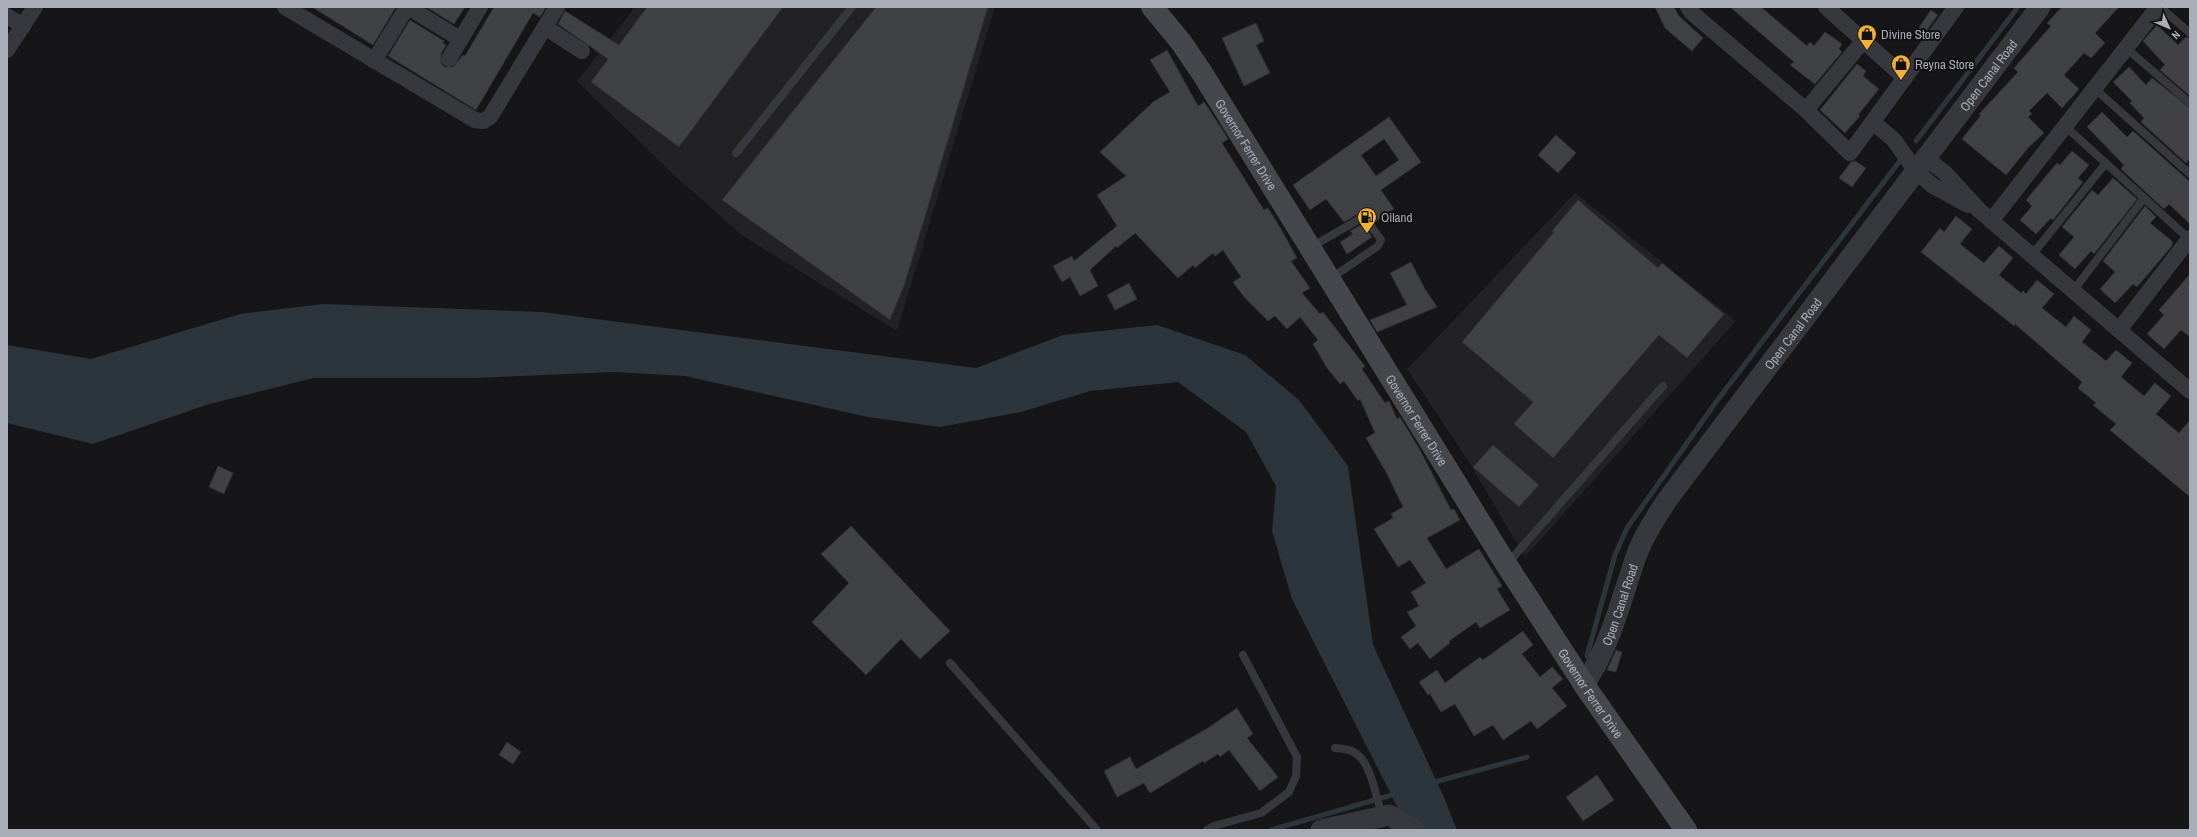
<svg xmlns="http://www.w3.org/2000/svg" width="2197" height="837" viewBox="0 0 2197 837" font-family="'Archivo Narrow',sans-serif">
<style>
.built{fill:#222225}
.water{fill:#2c353c}
.lines{fill:none;stroke-linecap:round;stroke-linejoin:round}
.stream{stroke:#2c353c;stroke-width:5}
.building{fill:#404145;stroke:#303034;fill-rule:evenodd}
.service{stroke:#37383d;stroke-width:8}
.minor{stroke:#37383d;stroke-width:16}
.tertiary{stroke:#37383d;stroke-width:21}
.secondary{stroke:#45474d;stroke-width:22}
.labels{text-anchor:middle;stroke-width:4;stroke-linejoin:round;paint-order:stroke}
.poi-label{font-size:13px;fill:#a8adb8;stroke:#111113;text-anchor:start}
.street-label{font-size:13px;fill:#a8adb8;stroke:#111113}
</style>
<rect width="100%" height="100%" fill="#161618"/>
<g class="built">
<polygon points="635,7 995,7 897,331 743,236 675,176 577,81"/>
<polygon points="1575,193 1736,321 1525,557 1470,464 1407,369"/>
</g>
<polygon class="water" points="323,304 542,312 976,368 1063,335 1157,325 1245,355 1299,400 1348,466 1373,645 1443,795 1457,830 1409,830 1292,599 1272,531 1276,486 1246,432 1178,382 1090,391 1021,412 940,427 868,417 685,376 614,372 472,378 313,378 209,404 93,444 7,423 7,345 91,359 240,314"/>
<g class="lines">
<g class="stream">
<polyline points="1916,141 2018,7"/>
<polyline points="1587,656 1615,555 1627,528 1716,402 1899,162"/>
<polyline points="1431,783 1527,757"/>
<polyline points="1271,830 1399,793"/>
</g>
</g>
<g class="building">
<polygon points="312,7 396,7 373,45"/>
<polygon points="426,7 465,7 454,24"/>
<polygon points="494,7 546,7 540,17 533,13 476,110 388,56 410,20 444,41 443,43 446,45 441,54 441,63 444,67 453,67 463,55 465,56"/>
<polygon points="647,7 783,7 679,147 591,82 608,59 558,24 565,11 619,45"/>
<polygon points="876,7 988,7 905,283 890,320 722,200"/>
<polygon points="1655,7 1674,7 1679,16 1703,38 1692,51 1665,28"/>
<polygon points="1730,7 1761,7 1807,46 1810,42 1814,46 1825,32 1842,44 1839,49 1842,52 1815,84 1790,65 1794,62"/>
<polygon points="2062,7 2119,7 2095,33 2105,43 2091,58 2084,53 2064,75 2079,89 2062,108 2047,93 2029,111 2032,114 2028,117 2044,133 2028,148 2006,175 1962,139 1981,115 1979,114 2018,72 2014,68 2051,26 2047,23"/>
<polygon points="1931,10 1938,15 1924,34 1918,29"/>
<polygon points="1256,23 1264,41 1256,45 1270,73 1244,86 1222,38"/>
<polygon points="2157,25 2178,45 2186,37 2190,38 2190,96 2160,70 2165,65 2143,41"/>
<polygon points="1167,50 1198,106 1204,102 1222,129 1228,139 1222,143 1264,210 1268,208 1281,229 1297,258 1291,261 1310,288 1302,293 1320,314 1323,312 1365,366 1362,369 1385,403 1389,401 1397,419 1400,417 1420,450 1451,510 1454,509 1460,520 1427,538 1446,569 1479,549 1502,586 1497,589 1510,610 1480,628 1476,622 1449,641 1450,643 1430,659 1418,643 1410,649 1401,637 1416,626 1407,612 1419,606 1411,592 1426,583 1410,560 1398,567 1374,529 1393,518 1391,514 1403,507 1386,472 1366,438 1375,433 1360,399 1358,401 1344,381 1340,384 1327,368 1313,344 1318,340 1300,317 1287,329 1275,316 1268,321 1244,297 1233,282 1241,277 1223,250 1215,256 1213,253 1195,268 1193,265 1178,278 1135,233 1117,248 1116,246 1090,270 1098,286 1080,296 1070,277 1062,282 1053,266 1072,256 1074,261 1117,226 1097,195 1126,176 1100,152 1153,102 1170,92 1150,60"/>
<polygon points="1857,64 1866,71 1863,76 1879,89 1858,115 1860,116 1845,133 1820,110"/>
<polygon points="2129,67 2146,85 2152,78 2190,108 2190,159 2186,163 2141,122 2144,118 2130,103 2132,101 2113,82"/>
<polygon points="2102,112 2127,137 2133,131 2190,182 2190,224 2169,204 2164,209 2121,169 2124,165 2087,127"/>
<path d="M1389 117 1421 162 1381 190 1394 209 1375 222 1367 214 1356 215 1344 222 1326 199 1310 210 1293 185ZM1384 139 1399 160 1376 176 1361 155Z"/>
<polygon points="1556,135 1576,153 1558,173 1538,155"/>
<polygon points="2072,151 2089,165 2078,178 2083,182 2053,220 2051,218 2036,234 2020,220 2032,206 2026,200 2057,163 2060,165"/>
<polygon points="1855,161 1866,168 1852,187 1839,178 1851,162"/>
<polygon points="2113,178 2137,199 2094,254 2091,251 2075,269 2059,255 2074,237 2062,227 2092,190 2098,195"/>
<polygon points="1578,200 1658,268 1662,263 1724,314 1687,358 1659,335 1553,458 1514,424 1533,402 1462,342 1554,232 1552,231"/>
<polygon points="2145,206 2156,217 2150,223 2172,241 2172,246 2137,287 2133,284 2115,303 2100,289 2115,272 2103,261"/>
<polygon points="1956,216 1972,229 1960,244 1984,263 1999,246 2013,258 1999,275 2021,293 2023,291 2026,294 2037,280 2054,294 2042,308 2066,327 2074,316 2091,330 2082,342 2106,361 2116,350 2132,363 2121,377 2144,396 2155,383 2171,396 2156,414 2179,433 2190,420 2190,497 2110,430 2116,424 2093,405 2096,403 2078,388 2082,382 2015,324 2014,326 1921,252 1940,228 1944,232"/>
<polygon points="1359,226 1364,226 1372,237 1347,254 1340,242 1353,234 1350,231"/>
<polygon points="1411,262 1425,289 1437,307 1377,332 1370,320 1407,305 1390,273"/>
<polygon points="2190,274 2190,337 2181,330 2164,349 2147,334 2164,315 2159,310"/>
<polygon points="1129,283 1137,299 1115,310 1107,295"/>
<polygon points="1493,445 1539,485 1519,507 1473,467"/>
<polygon points="218,466 233,473 224,494 209,487"/>
<polygon points="851,526 950,631 920,659 901,639 866,675 812,622 849,583 821,554"/>
<polygon points="1523,631 1533,645 1522,654 1540,677 1552,667 1563,679 1552,688 1567,706 1537,729 1531,721 1503,740 1493,725 1474,736 1455,704 1441,712 1430,694 1428,695 1419,682 1437,670 1445,683 1480,657 1483,660"/>
<polygon points="1616,650 1622,652 1616,672 1607,670"/>
<polygon points="1237,708 1253,734 1247,738 1278,777 1260,791 1229,750 1220,757 1218,754 1204,763 1203,761 1150,793 1144,783 1117,797 1104,771 1130,757 1136,769 1208,728"/>
<polygon points="507,742 521,752 513,764 499,755"/>
<polygon points="1597,775 1614,800 1583,821 1566,797"/>
</g>
<g class="lines">
<g class="service">
<polyline points="2160,7 2190,33"/>
<polyline points="2126,48 2190,103"/>
<polyline points="2094,88 2190,174"/>
<polyline points="2065,126 2189,239"/>
<polyline points="736,153 852,7"/>
<polyline points="1311,247 1358,220 1367,220 1381,240 1378,246 1330,279"/>
<polyline points="2032,255 2106,163"/>
<polyline points="2073,291 2144,198"/>
<polyline points="1508,563 1663,386"/>
<polyline points="950,663 1097,830"/>
<path d="M1335 748C1344 749 1352 749 1359 756 1371 766 1377 800 1382 815"/>
<polyline points="1207,830 1214,826 1261,813 1289,792 1296,776 1297,757 1243,655"/>
</g>
<g class="minor">
<polyline points="285,7 475,120 483,121 490,117 557,7"/>
<polyline points="408,7 460,39"/>
<polyline points="1688,7 1691,12 1806,110 1850,153 1956,7"/>
<polyline points="1826,7 1905,78"/>
<polyline points="7,16 23,26"/>
<polyline points="545,27 582,51"/>
<polyline points="7,50 35,7"/>
<polyline points="449,59 480,7"/>
<polyline points="374,61 407,7"/>
<polyline points="1806,110 1864,40"/>
<polyline points="1873,122 1894,140 1916,171 1933,186 1968,205"/>
<polyline points="1926,158 1945,173 1980,211 2190,391"/>
<polyline points="1991,221 2158,7"/>
<polyline points="2119,330 2190,238"/>
</g>
<g class="tertiary">
<path id="s1" d="M1585 683C1612 643 1621 598 1637 554 1644 535 1656 517 1667 500L2040 7"/>
<polyline points="1321,830 1389,815 1414,830"/>
</g>
<path class="secondary" id="s2" d="M1152 7 1181 42 1202 73 1506 564 1589 692 1686 830"/>
</g>
<defs>
<g id="shop-pin" transform="scale(1)"><path d="M0 17L-7.5 6A9.5 9.5 0 1 1 7.5 6Z" fill="#f2b134" stroke="#111113"/><path d="M-5-2.5h2.3a2.7 3.5 0 0 1 5.4 0H5L5.5 6h-11ZM-1.5-2.5h3a1.5 2.3 0 0 0-3 0Z" fill="#111"/></g>
<g id="fuel-pin" transform="scale(1)"><path d="M0 17L-7.5 6A9.5 9.5 0 1 1 7.5 6Z" fill="#f2b134" stroke="#111113"/><path d="M-5.5-6h7V0h2V4h1.3V-2.5L3-4.5l.8-.8L6-3V5H2.5V1h-1V6h-7ZM-4.2-4.7v3.2H.2V-4.7Z" fill="#111"/></g>
</defs>
<g fill-rule="evenodd">
<use href="#shop-pin" x="1867" y="34"/>
<use href="#shop-pin" x="1901" y="64"/>
<use href="#fuel-pin" x="1367" y="217"/>
</g>
<g class="labels">
<g class="poi-label">
<text x="1881" y="39">Divine Store</text>
<text x="1915" y="69">Reyna Store</text>
<text x="1381" y="222">Oiland</text>
</g>
<g class="street-label">
<text dy="5" stroke="none"><textPath href="#s1" startOffset="734">Open Canal Road</textPath></text>
<text dy="5" stroke="none"><textPath href="#s2" startOffset="167">Governor Ferrer Drive</textPath></text>
<text dy="5" stroke="none"><textPath href="#s1" startOffset="410">Open Canal Road</textPath></text>
<text dy="5" stroke="none"><textPath href="#s2" startOffset="491">Governor Ferrer Drive</textPath></text>
<text dy="5" stroke="none"><textPath href="#s1" startOffset="86">Open Canal Road</textPath></text>
<text dy="5" stroke="none"><textPath href="#s2" startOffset="815">Governor Ferrer Drive</textPath></text>
</g>
</g>
<rect width="2197" height="837" fill="none" stroke="#a8adb8" stroke-width="16"/>
<g transform="translate(2169 28) rotate(135)" stroke="#111113" stroke-width="3" paint-order="stroke">
<path d="M0-3L7 15L0 10L-7 15Z" fill="#a8adb8"/>
<text y="-6" font-size="11" font-weight="bold" text-anchor="middle" fill="#a8adb8">N</text>
</g>
</svg>
